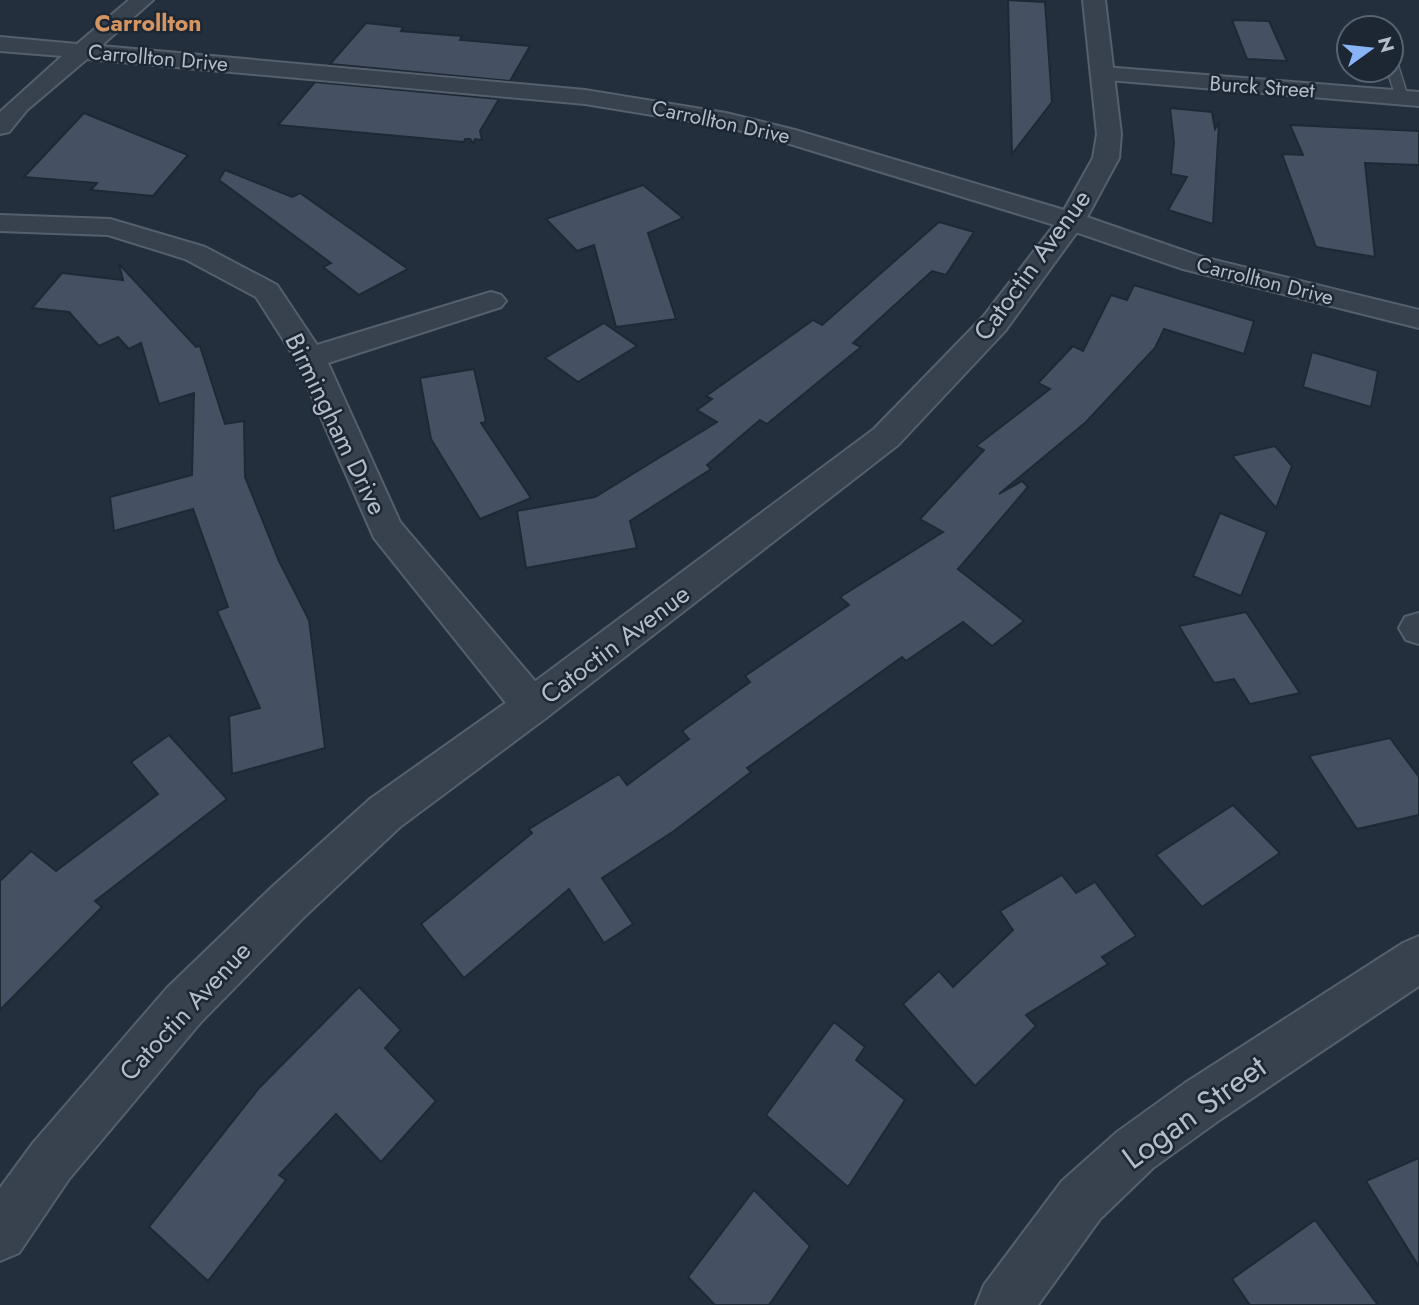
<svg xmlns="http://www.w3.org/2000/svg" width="1419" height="1305" viewBox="0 0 1419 1305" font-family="Jost,sans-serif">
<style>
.building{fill:#455162;stroke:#1f2835;stroke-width:2}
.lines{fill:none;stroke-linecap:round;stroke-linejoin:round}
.service-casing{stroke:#565f6c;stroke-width:3}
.minor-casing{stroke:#565f6c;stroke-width:4}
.tertiary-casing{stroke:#565f6c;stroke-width:4}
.service{fill:#38414e;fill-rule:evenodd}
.minor{fill:#38414e;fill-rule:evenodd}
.tertiary{fill:#38414e;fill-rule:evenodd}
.labels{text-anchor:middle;stroke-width:5;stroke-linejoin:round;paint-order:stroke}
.far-street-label{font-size:21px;fill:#b4bcc9;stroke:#1d2633}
.far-neighbourhood-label{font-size:23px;font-weight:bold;fill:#d59563;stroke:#1d2633}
.street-label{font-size:26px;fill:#b4bcc9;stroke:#1d2633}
.near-street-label{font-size:32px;fill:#b4bcc9;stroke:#1d2633}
</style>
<rect width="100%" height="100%" fill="#242f3e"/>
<g class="building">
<polygon points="1008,0 1045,2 1052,102 1012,154"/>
<polygon points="1232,20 1269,21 1287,61 1247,59"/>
<polygon points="366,23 403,27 401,31 462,36 460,40 530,46 510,81 330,64"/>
<polygon points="315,82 499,99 480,131 482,140 475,139 473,143 470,139 465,139 464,142 278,125"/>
<polygon points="1170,108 1212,112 1215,129 1219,123 1213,224 1168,210 1187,177 1171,174 1174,142"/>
<polygon points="84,113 188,155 153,196 91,190 97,183 24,177"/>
<polygon points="1290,125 1419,131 1419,165 1365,163 1375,257 1316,247 1282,154 1303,155"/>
<polygon points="225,170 292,197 300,193 408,269 359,295 323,267 331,263 219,180"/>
<polygon points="643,185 683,218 648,233 676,319 616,327 594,245 577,251 546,219"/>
<polygon points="939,222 974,232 946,275 932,271 853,343 861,347 767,424 760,420 707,465 711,469 630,521 637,548 526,568 517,511 595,497 717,422 697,410 712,399 706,396 813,320 822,325"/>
<polygon points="119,264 196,347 200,346 225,424 244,421 245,477 279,561 309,620 325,748 232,774 229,716 260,708 217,611 228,607 193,509 114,531 110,497 192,475 194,393 159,404 141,343 129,349 118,337 99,346 69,312 32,308 62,273 123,280"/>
<polygon points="1134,285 1254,321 1244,354 1164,329 1155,348 1086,422 999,494 1022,481 1028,487 958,569 1024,621 992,646 963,622 906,661 902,657 747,768 751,772 674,831 602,878 633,924 604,943 569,889 464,978 421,924 532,833 529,829 619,774 627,785 689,739 682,731 750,682 745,676 849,605 840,597 943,532 920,519 984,450 976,446 1050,389 1038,383 1073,346 1083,351 1111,295 1127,300"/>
<polygon points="604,323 637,346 578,382 545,358"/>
<polygon points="1312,352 1378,371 1371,407 1303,387"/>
<polygon points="474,369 486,422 481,423 531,498 480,519 431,439 420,378"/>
<polygon points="1275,446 1292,466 1276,508 1232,456"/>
<polygon points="1220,513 1267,532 1241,596 1193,576"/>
<polygon points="1246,612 1300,693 1250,704 1234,679 1214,683 1179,626"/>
<polygon points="169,735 227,799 95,901 102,907 0,1010 0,881 31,851 56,871 158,794 131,762"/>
<polygon points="1390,738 1419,777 1419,815 1357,829 1309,756"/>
<polygon points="1233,805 1280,853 1202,907 1156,855"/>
<polygon points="1062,875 1076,893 1095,882 1136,936 1102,957 1108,964 1026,1015 1036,1026 975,1086 903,1004 939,971 953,987 1013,930 1000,911"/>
<polygon points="359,987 401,1030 385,1048 436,1101 381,1162 336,1114 279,1175 286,1180 208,1281 149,1227 259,1088"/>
<polygon points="834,1022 865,1047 856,1060 905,1100 848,1187 766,1115"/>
<polygon points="1419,1158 1419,1267 1366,1181"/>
<polygon points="754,1190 810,1246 769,1305 715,1305 688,1277"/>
<polygon points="1315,1220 1378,1305 1250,1305 1232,1279"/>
</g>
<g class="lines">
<g class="service-casing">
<polygon id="service" points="1391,58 1397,62 1408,97 1407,100 1402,101 1396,97 1387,70 1391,70"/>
</g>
<g class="minor-casing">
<g id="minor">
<polygon points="129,0 153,0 101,46 585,90 726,113 795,130 1081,215 1202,257 1419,310 1419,328 1183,269 1061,227 777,140 726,127 585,104 87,59 27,110 9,132 0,134 0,112 62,56 0,51 0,37 77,44"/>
<polygon points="1104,67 1419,92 1419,106 1096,79 1092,74 1096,69"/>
<polygon points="0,215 110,219 205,247 277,285 317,345 481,295 491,292 501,295 506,301 501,307 328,363 400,522 546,694 552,706 546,718 532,723 518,718 374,538 295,358 256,297 185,259 108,235 0,231"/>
<polygon points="1419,613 1419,644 1406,640 1399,628 1405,617"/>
<polygon points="1419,936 1419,986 1221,1119 1153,1168 1100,1219 1038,1305 976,1305 984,1285 1062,1181 1117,1132 1185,1083 1403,943"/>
</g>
</g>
<g class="tertiary-casing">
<polygon id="tertiary" points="1083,0 1105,0 1121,134 1119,158 1085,221 1005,331 898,445 546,718 400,827 304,917 201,1022 69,1179 19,1253 0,1261 0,1188 33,1143 167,988 272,887 370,799 518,694 874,429 983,317 1059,219 1093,158 1097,134"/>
</g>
<use href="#service" class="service"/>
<use href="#minor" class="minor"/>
<use href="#tertiary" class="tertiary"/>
</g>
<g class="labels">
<g class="far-street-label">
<text transform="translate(158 58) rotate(5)" y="7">Carrollton Drive</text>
<text transform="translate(1262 87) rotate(4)" y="7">Burck Street</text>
<text transform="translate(721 122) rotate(12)" y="7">Carrollton Drive</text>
<text transform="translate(1265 281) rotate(14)" y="7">Carrollton Drive</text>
</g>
<g class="far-neighbourhood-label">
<text x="148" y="31">Carrollton</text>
</g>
<g class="street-label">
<text transform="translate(1032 265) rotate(-54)" y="9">Catoctin Avenue</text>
<text transform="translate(336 424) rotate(64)" y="9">Birmingham Drive</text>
<text transform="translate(615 644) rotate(-37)" y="9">Catoctin Avenue</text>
<text transform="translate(185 1011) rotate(-47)" y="9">Catoctin Avenue</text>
</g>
<g class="near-street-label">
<text transform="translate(1194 1112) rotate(-36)" y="11">Logan Street</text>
</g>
</g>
<g transform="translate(1370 49) rotate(75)"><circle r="33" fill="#1d2633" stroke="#59626f" stroke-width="2"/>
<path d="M0-5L12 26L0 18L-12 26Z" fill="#8ab4f8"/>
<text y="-10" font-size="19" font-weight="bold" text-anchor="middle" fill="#b4bcc9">N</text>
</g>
</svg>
